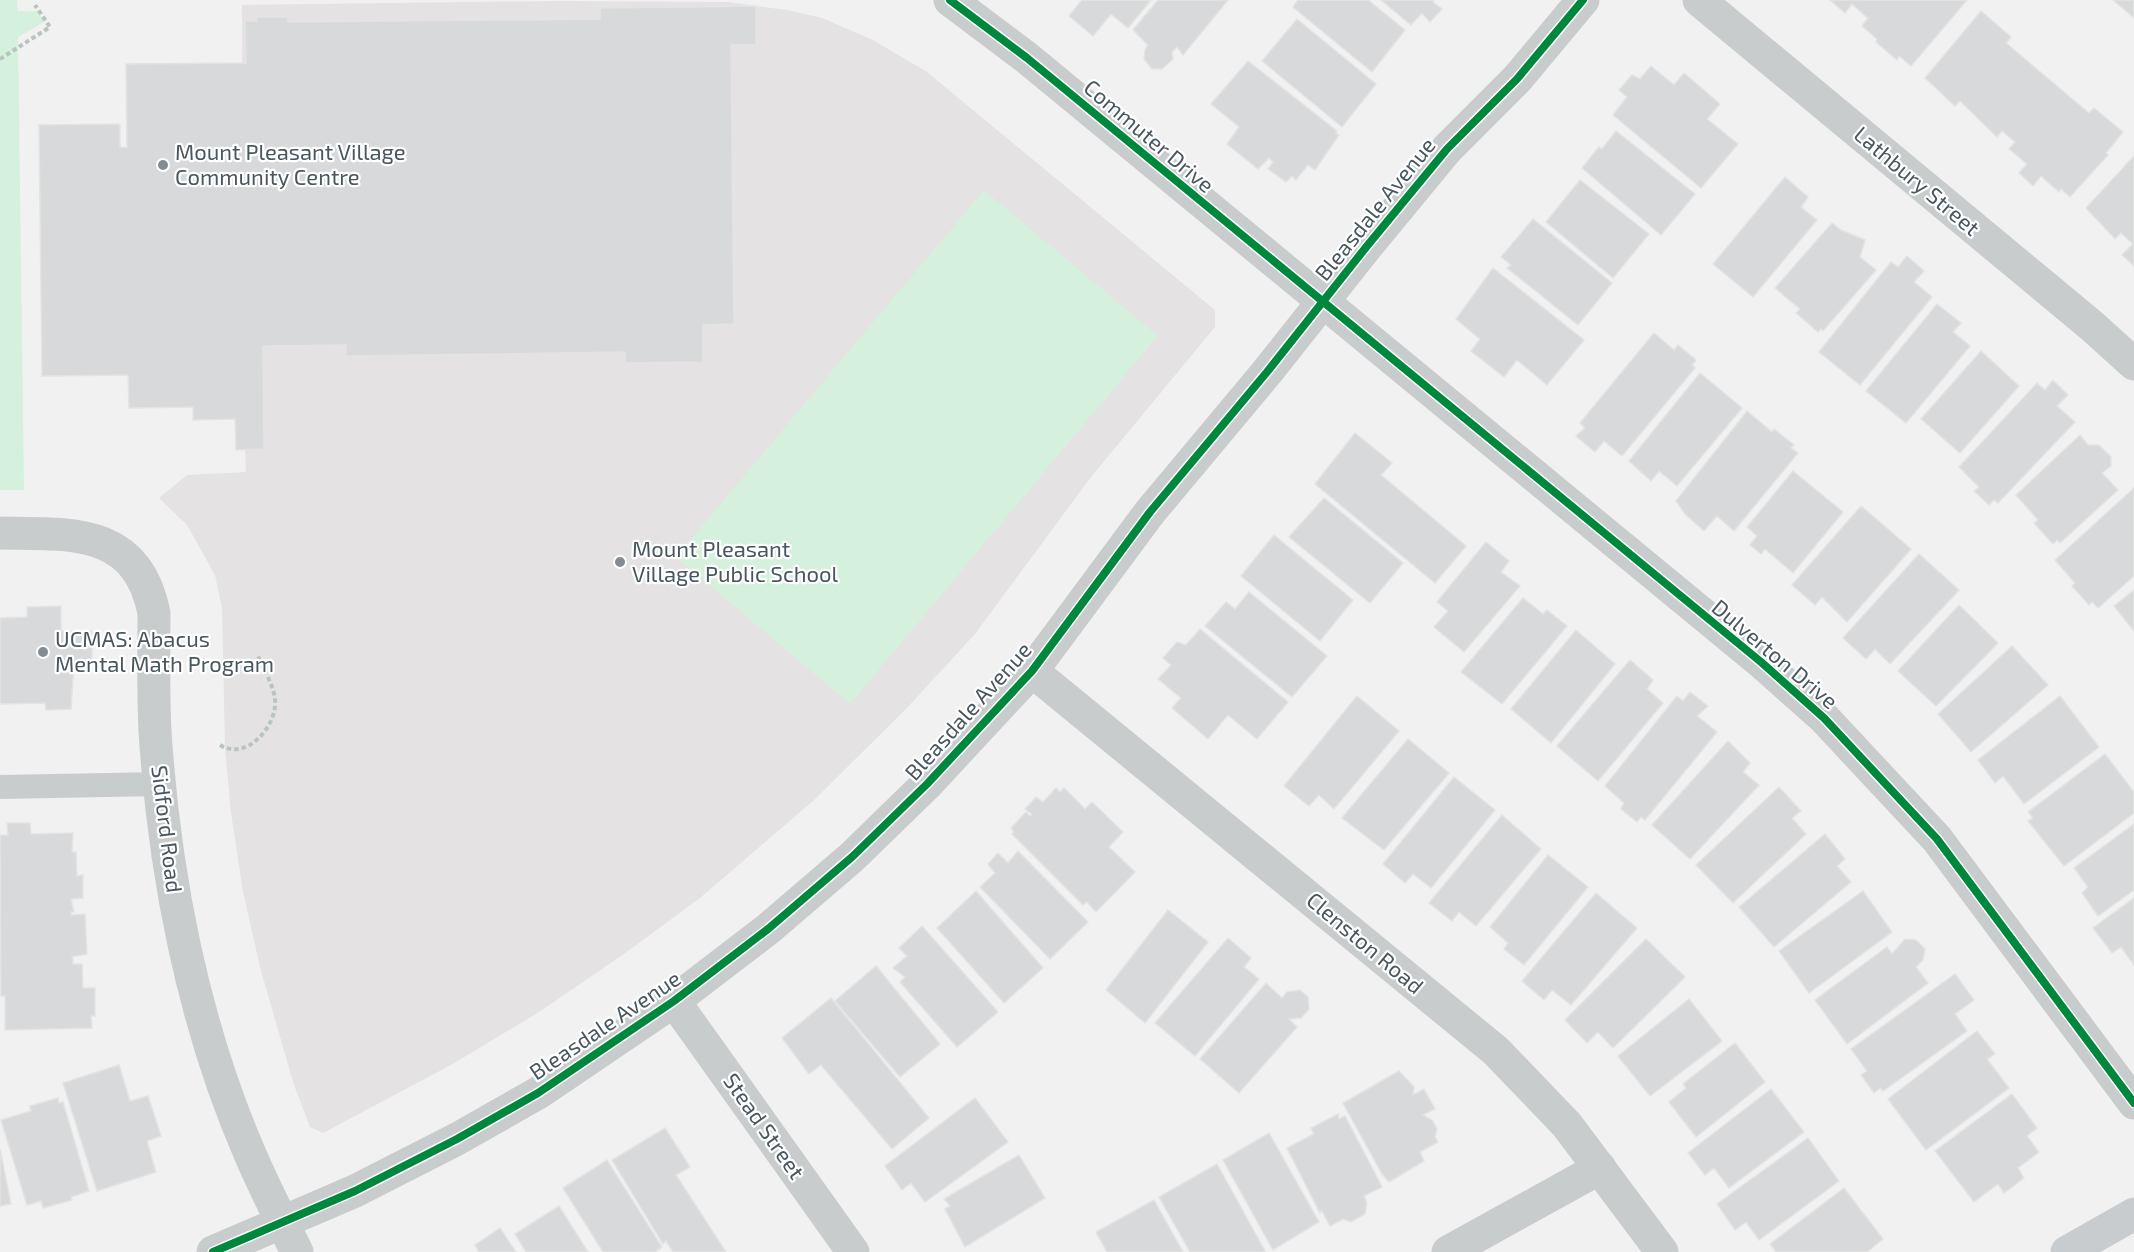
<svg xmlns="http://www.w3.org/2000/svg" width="2134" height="1252" viewBox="0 0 2134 1252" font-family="'Exo 2',sans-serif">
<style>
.education{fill:#e4e2e3}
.green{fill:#d5f0dd}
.building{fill:#d8d9da;stroke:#e3e3e4;stroke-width:1.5}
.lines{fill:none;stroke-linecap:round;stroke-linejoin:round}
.path{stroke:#b8c4bf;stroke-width:4;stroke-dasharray:4.5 3;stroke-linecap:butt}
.lane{stroke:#c9cccd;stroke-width:24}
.street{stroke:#c9cccd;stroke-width:33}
.secondary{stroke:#c9cccf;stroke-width:33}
.cycleway-casing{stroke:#fff;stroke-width:11}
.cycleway{stroke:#00873e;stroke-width:8}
.poi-dot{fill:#848c91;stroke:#fff;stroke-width:2}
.labels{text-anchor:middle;stroke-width:4.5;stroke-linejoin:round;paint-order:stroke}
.street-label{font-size:22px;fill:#48565e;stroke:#fff}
.poi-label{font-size:22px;fill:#48565e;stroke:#fff;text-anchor:start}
</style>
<rect width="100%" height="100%" fill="#f2f1f1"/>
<polygon class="education" points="558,1 727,2 787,10 822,18 873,40 927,72 1215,310 1215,327 1091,477 975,634 906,709 813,801 700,898 624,954 536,1014 451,1065 323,1133 310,1127 294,1085 261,971 243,892 231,813 225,748 222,608 215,575 187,525 159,498 187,475 246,472 242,366 242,5"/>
<g class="green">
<polygon points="0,0 17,0 18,11 37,11 44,22 18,37 24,490 0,490"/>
<polygon points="984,190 1158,336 850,704 676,557"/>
</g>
<g class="building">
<polygon points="1082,0 1151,0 1128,28 1111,14 1093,36 1069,16"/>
<polygon points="1158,0 1228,0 1183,55 1177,47 1172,52 1173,59 1162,69 1152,69 1144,59 1145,50 1148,45 1133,30"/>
<polygon points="1298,0 1368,0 1405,30 1372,72 1293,7"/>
<polygon points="1381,0 1434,0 1433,2 1442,9 1430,22 1422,13 1411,25"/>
<polygon points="1830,0 1967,0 1911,66 1899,56 1897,60 1876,42 1877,39 1862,26 1868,18 1852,4 1845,13"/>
<polygon points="2113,0 2134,0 2134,18"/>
<polygon points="756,6 756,45 731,45 734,324 703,325 703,362 625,363 625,352 346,356 346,345 263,346 264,449 236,450 235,419 193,420 193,407 129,408 128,375 42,376 39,125 120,124 120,147 127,148 126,64 246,63 245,21 257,21 256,17 288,17 288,22 600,19 600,8"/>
<polygon points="1981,11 2011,37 2006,43 2089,113 2094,108 2123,132 2106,153 2108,155 2070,197 2061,189 2059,192 2041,176 2033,186 2019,173 2027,164 2009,149 2015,142 2002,131 1997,137 1960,101 1955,106 1925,78"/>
<polygon points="1297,19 1376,84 1342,127 1262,61"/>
<polygon points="1248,61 1337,131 1336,133 1339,135 1315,170 1308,165 1296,180 1292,176 1286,182 1268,169 1273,162 1269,158 1258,169 1227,144 1239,127 1211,104"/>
<polygon points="1651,66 1674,85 1684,73 1720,104 1707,119 1738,144 1701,188 1613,115 1627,97 1619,90 1632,75 1640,79"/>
<polygon points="1616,131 1695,194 1661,235 1582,168 1599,147 1602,149"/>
<polygon points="2134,156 2134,266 2122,255 2133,244 2121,233 2115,239 2086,208"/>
<polygon points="1785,177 1808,197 1801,207 1817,220 1753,297 1713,264"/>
<polygon points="1580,180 1649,234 1613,278 1546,222"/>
<polygon points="1533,219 1612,283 1578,325 1507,268 1511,265 1501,257"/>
<polygon points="1832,223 1841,230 1865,240 1860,257 1876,270 1823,331 1821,329 1818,332 1796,313 1800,309 1775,288"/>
<polygon points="1907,256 1924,271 1914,282 1932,297 1860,385 1819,352 1891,262 1898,267"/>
<polygon points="1493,268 1584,340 1547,385 1517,360 1504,377 1471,351 1480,339 1456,319"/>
<polygon points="1937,304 1961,323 1953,332 1970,346 1906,423 1866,391"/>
<polygon points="1654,333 1674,350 1678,345 1696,360 1692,365 1695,368 1622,456 1604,441 1595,452 1576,436 1585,428 1580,423"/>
<polygon points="1981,351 2019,386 1960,453 1921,419"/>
<polygon points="1700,373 1742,408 1677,486 1659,471 1651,481 1629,461"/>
<polygon points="2053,380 2068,395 2057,406 2075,422 1998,503 1994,500 1989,505 1974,491 1979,487 1959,467 2037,383 2045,390"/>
<polygon points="1747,411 1772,432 1774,429 1794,445 1791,448 1798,453 1734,531 1717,516 1704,531 1685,514 1676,501"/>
<polygon points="1355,433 1392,463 1381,475 1466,546 1435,583 1315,484"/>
<polygon points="2080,435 2088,445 2099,445 2111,457 2111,466 2102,473 2118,490 2060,543 2057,540 2053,544 2034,523 2038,520 2016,495"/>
<polygon points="1793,471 1843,512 1793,573 1765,549 1761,554 1750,545 1757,536 1747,527"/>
<polygon points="2134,488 2134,576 2098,608 2092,602 2089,605 2072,586 2075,583 2055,560"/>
<polygon points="1324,498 1403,563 1370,603 1289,537"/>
<polygon points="1861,506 1911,549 1847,622 1822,597 1815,605 1792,585"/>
<polygon points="1274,535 1353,600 1320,641 1241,576"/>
<polygon points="1486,542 1509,561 1501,572 1520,586 1464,652 1434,627 1448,611 1437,602"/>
<polygon points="1919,554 1959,590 1890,664 1875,649 1866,659 1843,638"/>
<polygon points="2134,590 2134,631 2114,606"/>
<polygon points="1249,592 1327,656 1292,697 1205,626 1226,602 1235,609"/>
<polygon points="1523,598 1543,614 1547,610 1567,626 1502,704 1461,672"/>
<polygon points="1959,605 1998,643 1936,706 1898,671"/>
<polygon points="61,606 61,631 92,631 92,664 74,664 71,709 46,710 45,703 0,704 0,618 27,617 27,607"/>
<polygon points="1200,629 1288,702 1257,739 1228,715 1208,739 1172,708 1181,698 1158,679 1171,665 1163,658 1177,642 1186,645"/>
<polygon points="1576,630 1615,664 1551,743 1511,709"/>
<polygon points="2012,646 2048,685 1971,752 1938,714"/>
<polygon points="1630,660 1653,680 1647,689 1663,703 1598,781 1557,746"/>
<polygon points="1690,692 1708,706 1697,716 1717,732 1645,820 1641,817 1637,822 1621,809 1624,803 1605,786 1677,696 1683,701"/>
<polygon points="1357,696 1399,731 1334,809 1319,795 1309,806 1284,786"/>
<polygon points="2060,696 2099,747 2024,804 2003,776 1995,783 1978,760"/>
<polygon points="1408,739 1449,773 1384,850 1342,818"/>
<polygon points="1728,741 1750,763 1743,772 1759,785 1690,859 1652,825"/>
<polygon points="2105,754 2134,792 2134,813 2064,866 2028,821 2033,818 2028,812"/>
<polygon points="1454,777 1495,810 1431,888 1413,874 1405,883 1383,864"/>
<polygon points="1779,787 1801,811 1792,818 1806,834 1733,903 1696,865"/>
<polygon points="1056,788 1060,792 1064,788 1085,809 1092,802 1123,832 1109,847 1135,872 1096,912 1087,902 1083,905 1012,834 1014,832 1011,828 1026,812 1030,816 1032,814 1025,809 1036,797 1043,802"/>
<polygon points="1502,815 1541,849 1476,926 1459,912 1452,921 1429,903"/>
<polygon points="7,823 30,823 31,834 73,833 72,852 76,852 77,876 83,875 83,898 71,899 74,912 71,912 71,915 85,914 87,954 71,957 73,957 73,964 82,964 83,988 95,988 95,1016 91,1016 92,1028 5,1030 5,996 1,996 0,835 8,835"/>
<polygon points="2134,824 2134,890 2098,916 2082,893 2088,887 2074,868"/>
<polygon points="1825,834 1845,859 1837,866 1851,882 1774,947 1739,907"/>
<polygon points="1018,851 1088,922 1050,959 980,887 995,873 988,864 998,853 1008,863"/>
<polygon points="1548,855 1588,887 1524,965 1504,949 1508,943 1490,927"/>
<polygon points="976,891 1043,968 1004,1003 937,928"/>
<polygon points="1863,891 1892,932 1809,993 1779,951"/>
<polygon points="1596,893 1637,928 1571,1005 1552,990 1544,1000 1522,981"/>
<polygon points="2134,898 2134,965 2121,947 2112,953 2093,928"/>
<polygon points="1168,910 1208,942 1145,1023 1106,990"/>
<polygon points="922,926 998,1012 957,1047 900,982 905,977 893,968 907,956 899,948"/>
<polygon points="1228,938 1251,958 1244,967 1259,979 1195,1056 1155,1023"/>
<polygon points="1646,939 1685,977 1613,1048 1598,1032 1587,1043 1565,1020"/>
<polygon points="1905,939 1916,940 1925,949 1923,960 1916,967 1928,983 1847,1044 1815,1000 1887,947 1892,954"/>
<polygon points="876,966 940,1044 900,1077 835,1001"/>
<polygon points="1955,974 1974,1000 1955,1014 1967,1031 1883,1091 1880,1088 1874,1093 1861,1075 1867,1071 1851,1049"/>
<polygon points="1266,983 1282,998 1287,992 1300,990 1308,997 1309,1009 1301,1018 1289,1019 1297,1027 1239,1093 1200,1059"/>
<polygon points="831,998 929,1118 892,1149 821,1065 809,1074 782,1038"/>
<polygon points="1689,999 1722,1041 1650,1096 1618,1056"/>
<polygon points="1977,1031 1995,1054 1987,1059 2009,1088 1926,1150 1888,1099"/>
<polygon points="1735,1043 1765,1082 1696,1137 1669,1102 1686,1088 1683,1084"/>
<polygon points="119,1065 130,1101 148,1096 161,1136 147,1141 156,1172 97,1191 63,1083"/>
<polygon points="1399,1071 1414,1087 1413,1095 1424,1089 1435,1109 1423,1115 1432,1120 1437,1129 1435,1137 1438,1142 1420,1152 1424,1161 1389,1182 1382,1174 1343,1103"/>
<polygon points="1771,1089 1804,1132 1729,1188 1714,1168 1705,1175 1688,1153"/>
<polygon points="2012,1094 2037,1128 2027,1136 2039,1152 2018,1168 2024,1178 2004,1193 1998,1184 1974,1202 1935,1151"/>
<polygon points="58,1098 59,1103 63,1102 89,1191 71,1197 72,1200 43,1208 41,1201 27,1205 1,1120 31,1111 30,1106"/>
<polygon points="975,1098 1008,1142 925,1202 911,1183 902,1190 885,1166"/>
<polygon points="1338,1114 1339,1119 1345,1116 1382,1187 1364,1196 1367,1203 1365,1214 1351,1222 1343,1219 1330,1226 1322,1211 1320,1213 1287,1148 1314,1134 1311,1128"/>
<polygon points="665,1128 690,1167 676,1175 726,1252 673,1252 666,1241 663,1244 612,1160"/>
<polygon points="1269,1133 1319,1222 1273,1250 1223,1160"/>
<polygon points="1808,1138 1839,1181 1759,1240 1746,1222 1735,1230 1717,1204"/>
<polygon points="0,1149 11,1204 0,1206"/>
<polygon points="1019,1155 1045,1198 965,1247 945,1209 950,1206 944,1199"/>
<polygon points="607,1160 662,1247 655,1252 603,1252 563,1188"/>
<polygon points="1217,1164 1265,1251 1263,1252 1190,1252 1159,1197"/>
<polygon points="1844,1188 1883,1239 1867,1252 1776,1252 1770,1244"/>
<polygon points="1154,1200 1183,1252 1107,1252 1096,1232"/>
<polygon points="559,1206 588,1252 526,1252 515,1234"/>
<polygon points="500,1228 516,1252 479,1252 475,1245"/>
</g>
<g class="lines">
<g class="path">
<polyline points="0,59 50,27 35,5"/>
<path d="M220 745C247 762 278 725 275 699 273 684 263 668 257 654"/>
</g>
<polyline class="lane" points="0,787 160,784"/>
<g class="street">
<polyline points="950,0 1027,58 1761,662 1824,718 1937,839 2134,1103"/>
<polyline points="1699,0 2092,326 2134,364"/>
<path d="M0 533C70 534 137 527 154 613 154 652 153 692 155 731 164 873 193 1023 250 1154 264 1187 281 1220 297 1252"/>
<polyline points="1032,671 1496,1051 1567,1125 1662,1252"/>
<polyline points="674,1001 853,1252"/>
<polyline points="213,1252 355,1191 457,1139 538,1093 674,1001 768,929 852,857 927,784 1032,671 1150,512 1267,372 1367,246 1447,149 1517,79 1583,0"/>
<polyline points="1448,1252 1600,1168"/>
</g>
<polyline class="secondary" points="2067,1252 2134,1214"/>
<g class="cycleway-casing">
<g id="cycleway">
<polyline points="950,0 1027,58 1761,662 1824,718 1937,839 2134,1103"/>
<polyline points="213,1252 355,1191 457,1139 538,1093 674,1001 768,929 852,857 927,784 1032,671 1150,512 1267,372 1367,246 1447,149 1517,79 1583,0"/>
</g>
</g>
<use href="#cycleway" class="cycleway"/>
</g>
<g class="poi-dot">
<circle cx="163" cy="165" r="6"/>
<circle cx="620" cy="562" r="6"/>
<circle cx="43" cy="652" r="6"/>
</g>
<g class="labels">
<g class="street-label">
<text transform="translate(1149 136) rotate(40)" y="8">Commuter Drive</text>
<text transform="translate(1917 181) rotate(40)" y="8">Lathbury Street</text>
<text transform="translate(1375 209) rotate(-51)" y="8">Bleasdale Avenue</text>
<text transform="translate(1775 654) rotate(40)" y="8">Dulverton Drive</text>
<text transform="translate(968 711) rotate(-48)" y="8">Bleasdale Avenue</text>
<text transform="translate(167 829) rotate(83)" y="8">Sidford Road</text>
<text transform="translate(1365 943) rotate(40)" y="8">Clenston Road</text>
<text transform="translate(605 1025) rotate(-34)" y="8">Bleasdale Avenue</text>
<text transform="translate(764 1126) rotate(55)" y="8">Stead Street</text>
</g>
<g class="poi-label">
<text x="175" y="160">Mount Pleasant Village<tspan x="175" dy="25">Community Centre</tspan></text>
<text x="632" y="557">Mount Pleasant<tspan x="632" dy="25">Village Public School</tspan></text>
<text x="55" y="647">UCMAS: Abacus<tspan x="55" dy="25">Mental Math Program</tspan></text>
</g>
</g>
</svg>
